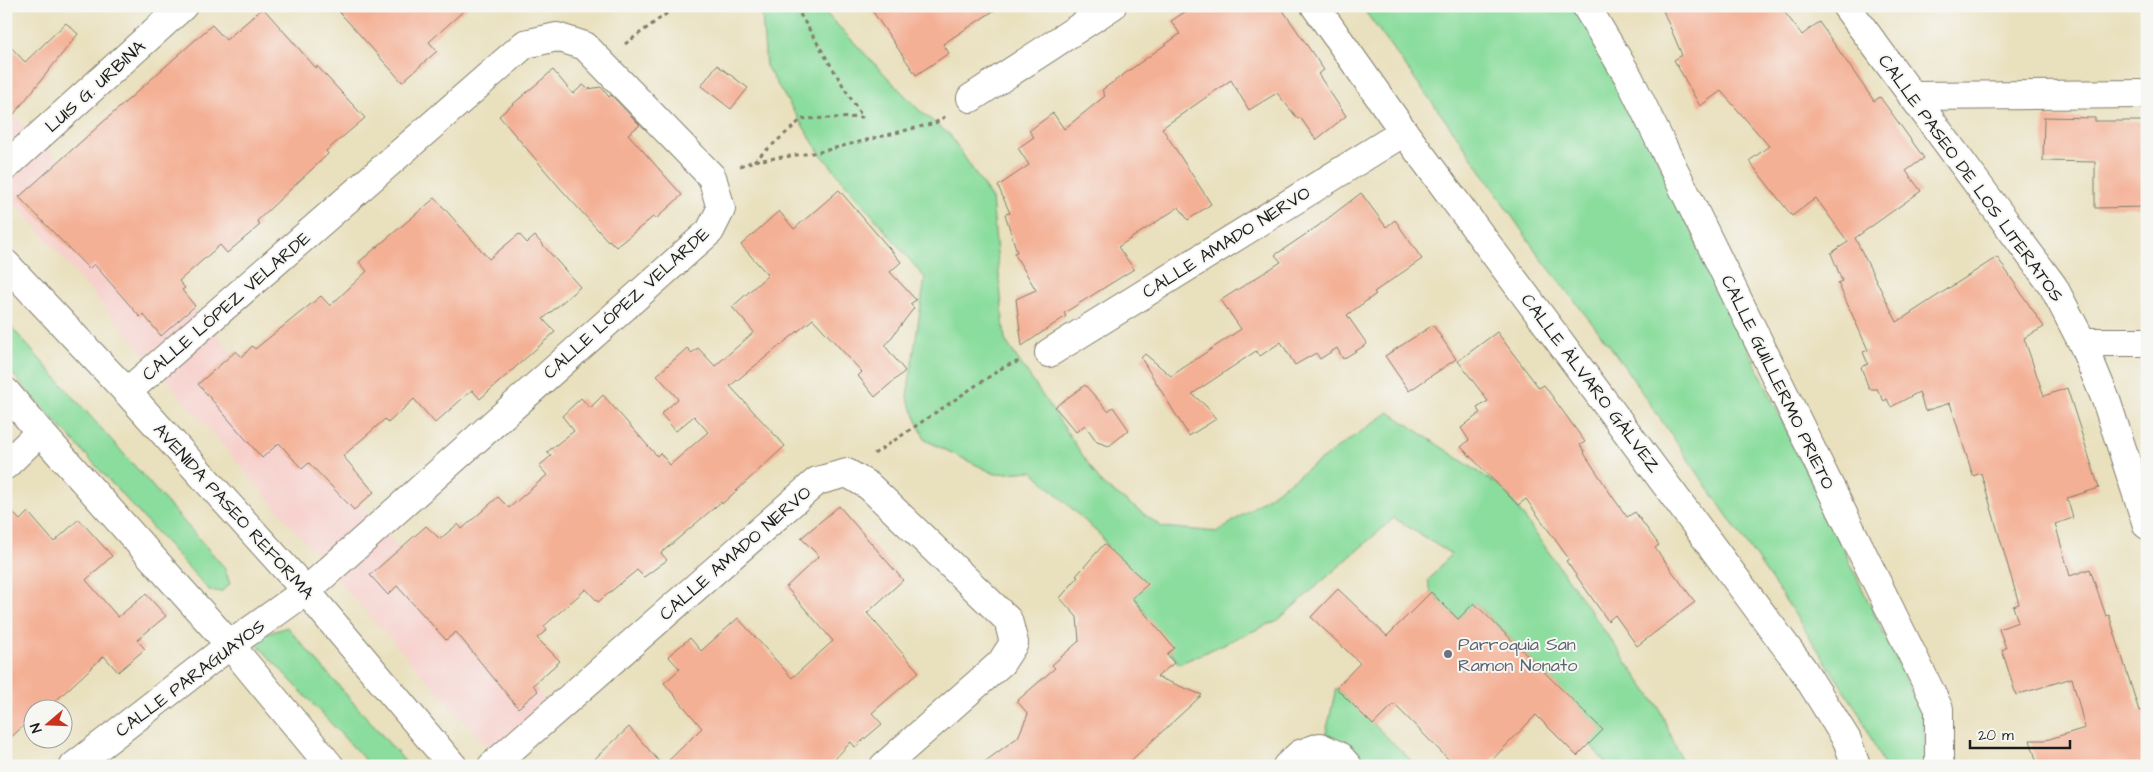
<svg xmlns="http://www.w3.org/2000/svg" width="2153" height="772" viewBox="0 0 2153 772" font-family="'Architects Daughter',sans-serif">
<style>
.built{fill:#f7d0cc}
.green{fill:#8bdd9e;stroke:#547c5d}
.building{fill:#f4b095}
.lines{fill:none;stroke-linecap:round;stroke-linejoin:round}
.minor-casing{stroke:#827e6c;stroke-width:30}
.major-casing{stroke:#827e6c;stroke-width:30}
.path{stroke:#827e6c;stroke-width:3;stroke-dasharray:4 4;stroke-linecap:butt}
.minor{stroke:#fff;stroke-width:28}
.major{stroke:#fff;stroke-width:28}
.worship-dot{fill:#6b7280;stroke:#f6f6f2;stroke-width:2}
.labels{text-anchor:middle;stroke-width:4;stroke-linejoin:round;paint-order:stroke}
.street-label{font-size:18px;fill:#1c1c1c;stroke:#f6f6f2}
.worship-label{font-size:18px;fill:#5b616d;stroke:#f6f6f2;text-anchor:start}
</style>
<rect width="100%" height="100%" fill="#f6f6f2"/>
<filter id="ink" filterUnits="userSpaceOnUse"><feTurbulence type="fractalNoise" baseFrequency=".02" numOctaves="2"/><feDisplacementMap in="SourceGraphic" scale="10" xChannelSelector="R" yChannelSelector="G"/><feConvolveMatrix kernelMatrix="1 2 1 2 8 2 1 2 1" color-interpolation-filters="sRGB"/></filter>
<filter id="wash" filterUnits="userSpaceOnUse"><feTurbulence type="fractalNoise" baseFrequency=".0096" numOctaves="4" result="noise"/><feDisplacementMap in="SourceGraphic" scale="20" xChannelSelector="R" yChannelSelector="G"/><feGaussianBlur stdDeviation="1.12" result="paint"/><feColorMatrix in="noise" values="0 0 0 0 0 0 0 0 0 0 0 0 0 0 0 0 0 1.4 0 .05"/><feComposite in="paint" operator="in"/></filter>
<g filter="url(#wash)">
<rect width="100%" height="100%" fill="#e9e0bd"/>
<polygon class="built" points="6,109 41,141 208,325 384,532 564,720 506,765 484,743 348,592 6,192"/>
<g class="green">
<polygon points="755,6 819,6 919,110 950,135 992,199 1005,340 1102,484 1162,527 1218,532 1389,412 1504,489 1659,708 1684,766 1608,766 1589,743 1602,730 1475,603 1458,619 1431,592 1428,581 1451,554 1394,518 1278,620 1179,664 1132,594 1102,537 1032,471 995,474 925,440 907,397 925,278 819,152 766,66 762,15"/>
<polygon points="1361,6 1578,6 1633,108 1923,716 1926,766 1884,766 1859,713 1788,604 1610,346 1540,257 1457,136"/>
<polygon points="6,321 224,567 230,584 221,592 209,590 6,367"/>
<polygon points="287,627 409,766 371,766 252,639"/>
<polygon points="1336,688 1417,766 1356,766 1324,742"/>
</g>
<g id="blocks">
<g class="building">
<polygon points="334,6 469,6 429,42 437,51 402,82"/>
<polygon points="869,6 1001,6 943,44 949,53 916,75"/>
<polygon points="1194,6 1280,6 1324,70 1318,74 1346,116 1316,140 1300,117 1298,119 1277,93 1249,110 1231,80 1162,128 1211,204 1188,220 1179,207 1118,247 1134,269 1064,313 1066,316 1022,346 1016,299 1036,290 1014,253 1017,252 1005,214 1010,213 998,186 1029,165 1018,148 1034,137 1029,131 1053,113 1064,129 1105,96 1102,90 1180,34 1171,21"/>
<polygon points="1661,6 1780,6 1802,35 1819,22 1874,101 1880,97 1924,158 1906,171 1921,191 1855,238 1897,322 1997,257 2044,327 2024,338 2044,396 2067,388 2099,488 2067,498 2073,518 2055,524 2070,576 2090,569 2106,616 2109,615 2139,711 2147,708 2147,766 2038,766 2030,740 2046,740 2085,728 2072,678 2016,695 2002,650 2006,648 1999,629 2018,622 2013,606 2019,604 1981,473 1973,476 1950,403 1925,411 1919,392 1891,407 1887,399 1884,401 1877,389 1869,389 1861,367 1868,364 1863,352 1868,350 1838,283 1842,281 1831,253 1848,242 1816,198 1792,216 1749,161 1769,146 1721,91 1700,106 1674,60 1682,55"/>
<polygon points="263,8 316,68 317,66 365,118 326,151 328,154 257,221 260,225 227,253 220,245 179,281 185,288 182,290 195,306 161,336 143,314 140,317 94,264 89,269 19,197 212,25 226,40"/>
<polygon points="66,23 78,34 6,124 6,42 25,62"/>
<polygon points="717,65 748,88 731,109 701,86"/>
<polygon points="553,70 573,94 583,85 588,89 601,87 609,97 611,95 640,125 628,134 682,195 656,219 653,217 616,247 609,240 608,241 560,188 499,116"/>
<polygon points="2044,117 2095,118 2095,121 2147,121 2147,207 2095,208 2095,162 2043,161"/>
<polygon points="839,190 901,262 890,272 916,300 910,304 914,308 885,346 905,371 875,397 858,376 862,372 813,319 730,386 785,446 722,504 721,502 661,553 667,560 644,577 637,570 598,602 586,589 544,626 547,630 537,638 560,661 533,685 538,691 518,708 456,632 446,640 397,586 388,595 370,575 426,526 440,539 458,524 462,529 498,497 509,508 547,475 539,466 551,456 547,452 574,431 562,416 581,398 590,408 603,395 657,456 660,453 670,465 708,432 694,416 676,431 661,414 678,399 657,375 687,348 692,353 698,348 715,366 754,332 732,307 768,275 741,245 779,211 794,229"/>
<polygon points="1361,193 1386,227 1395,220 1422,259 1374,292 1376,294 1347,315 1367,344 1343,359 1337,348 1320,359 1316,353 1295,365 1281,342 1260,356 1256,351 1192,394 1206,406 1216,419 1189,436 1141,358 1145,354 1171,376 1241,329 1221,300 1281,262 1275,255 1318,226"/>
<polygon points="435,198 489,259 519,234 527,243 535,236 580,287 543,319 555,332 480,399 472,390 435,423 414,399 388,423 385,419 343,456 374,492 354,510 309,463 302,469 279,443 262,458 198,384 236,351 242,357 252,346 255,349 321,296 330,306 367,271 359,262"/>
<polygon points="1433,325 1456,359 1409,391 1385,356"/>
<polygon points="1497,332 1539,388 1544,385 1585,442 1580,445 1585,452 1584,453 1612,496 1627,517 1635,512 1659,545 1655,548 1695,602 1637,646 1615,615 1608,621 1566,561 1569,559 1526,499 1518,505 1461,447 1469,440 1461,428 1480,413 1477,408 1488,401 1458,361"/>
<polygon points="1085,385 1108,411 1113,407 1129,430 1109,446 1097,442 1085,425 1076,432 1055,407"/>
<polygon points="6,505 20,520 28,512 54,542 79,519 112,556 86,580 118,617 146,594 166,616 137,640 145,649 118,672 104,656 46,710 32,710 32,718 6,742"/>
<polygon points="839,506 903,580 867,613 919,672 872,713 882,724 855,747 851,742 828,766 663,766 702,728 664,683 680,669 668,656 690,638 701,651 738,618 792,678 833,641 786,587 819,556 801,538"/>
<polygon points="1104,544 1148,584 1132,598 1174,648 1167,654 1174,663 1157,677 1202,695 1125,766 979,766 1018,737 1028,714 1017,701 1055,668 1052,665 1079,641 1077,617 1060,598 1078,577 1076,576"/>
<polygon points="1338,589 1387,636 1431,592 1458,619 1474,603 1603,730 1577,756 1536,715 1486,766 1455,766 1394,704 1373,725 1336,688 1360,663 1311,617"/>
<polygon points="629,727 663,766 587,766"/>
</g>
</g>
</g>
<g filter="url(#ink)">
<use href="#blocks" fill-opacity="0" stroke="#827e6c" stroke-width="1"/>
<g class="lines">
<g class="minor-casing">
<g id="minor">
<polyline points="1315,6 1404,132 1802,668 1847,740 1856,766"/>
<polyline points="1586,6 1629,78 1939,709 1939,766"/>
<polyline points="1846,6 2053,286 2082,342 2106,400 2147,525"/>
<polyline points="1912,96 2147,94"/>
<polyline points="971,98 1112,6"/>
<polyline points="6,166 183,6"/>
<polyline points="2082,342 2147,342"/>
<polyline points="1049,353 1404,132"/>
<polyline points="6,392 40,432 230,645 330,766"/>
<polyline points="6,465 40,432"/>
<polyline points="74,766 230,645 306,591 710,231 721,209 712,177 585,46 557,37 525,44 127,392"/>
<polyline points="492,766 817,481 847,473 869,486 1008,620 1014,643 1001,663 884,766"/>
<polyline points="1287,766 1300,754 1320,747 1339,756 1348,766"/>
</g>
</g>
<g class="major-casing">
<polyline id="major" points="6,264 127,392 306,591 453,766"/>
</g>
<g class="path">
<polyline points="625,44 677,6"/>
<polyline points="754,161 802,119 862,117 795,6"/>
<polyline points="740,166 754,161 819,152 935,123 946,116"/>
<polyline points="874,454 1005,366 1020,361"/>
</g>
<use href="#minor" class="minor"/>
<use href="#major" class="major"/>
</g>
</g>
<circle class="worship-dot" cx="1448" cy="654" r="5"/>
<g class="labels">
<g class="street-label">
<text transform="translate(95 86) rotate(-42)" y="6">LUIS G. URBINA</text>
<text transform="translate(1971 178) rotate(54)" y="6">CALLE PASEO DE LOS LITERATOS</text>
<text transform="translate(1226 242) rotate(-32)" y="6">CALLE AMADO NERVO</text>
<text transform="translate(626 303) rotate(-42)" y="6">CALLE LÓPEZ VELARDE</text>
<text transform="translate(226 306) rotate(-41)" y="6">CALLE LÓPEZ VELARDE</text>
<text transform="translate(1778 382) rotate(64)" y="6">CALLE GUILLERMO PRIETO</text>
<text transform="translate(1591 383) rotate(53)" y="6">CALLE ÁLVARO GÁLVEZ</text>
<text transform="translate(234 511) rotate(48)" y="6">AVENIDA PASEO REFORMA</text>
<text transform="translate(735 553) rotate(-41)" y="6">CALLE AMADO NERVO</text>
<text transform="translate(190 678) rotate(-37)" y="6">CALLE PARAGUAYOS</text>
</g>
<g class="worship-label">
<text x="1458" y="650">Parroquia San<tspan x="1458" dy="21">Ramon Nonato</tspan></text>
</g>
</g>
<rect width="2153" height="772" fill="none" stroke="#f6f6f2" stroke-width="25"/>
<g transform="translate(48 724) rotate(251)"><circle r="24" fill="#f6f6f2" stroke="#9f9f9c"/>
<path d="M0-4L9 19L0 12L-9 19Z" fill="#c8321e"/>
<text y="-8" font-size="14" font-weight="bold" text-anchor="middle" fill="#1c1c1c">N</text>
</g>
<path d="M1970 740v8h100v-8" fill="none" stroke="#1c1c1c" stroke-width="2.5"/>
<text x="1978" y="740" font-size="15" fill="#1c1c1c" stroke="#f6f6f2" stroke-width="4" paint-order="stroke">20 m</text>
</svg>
